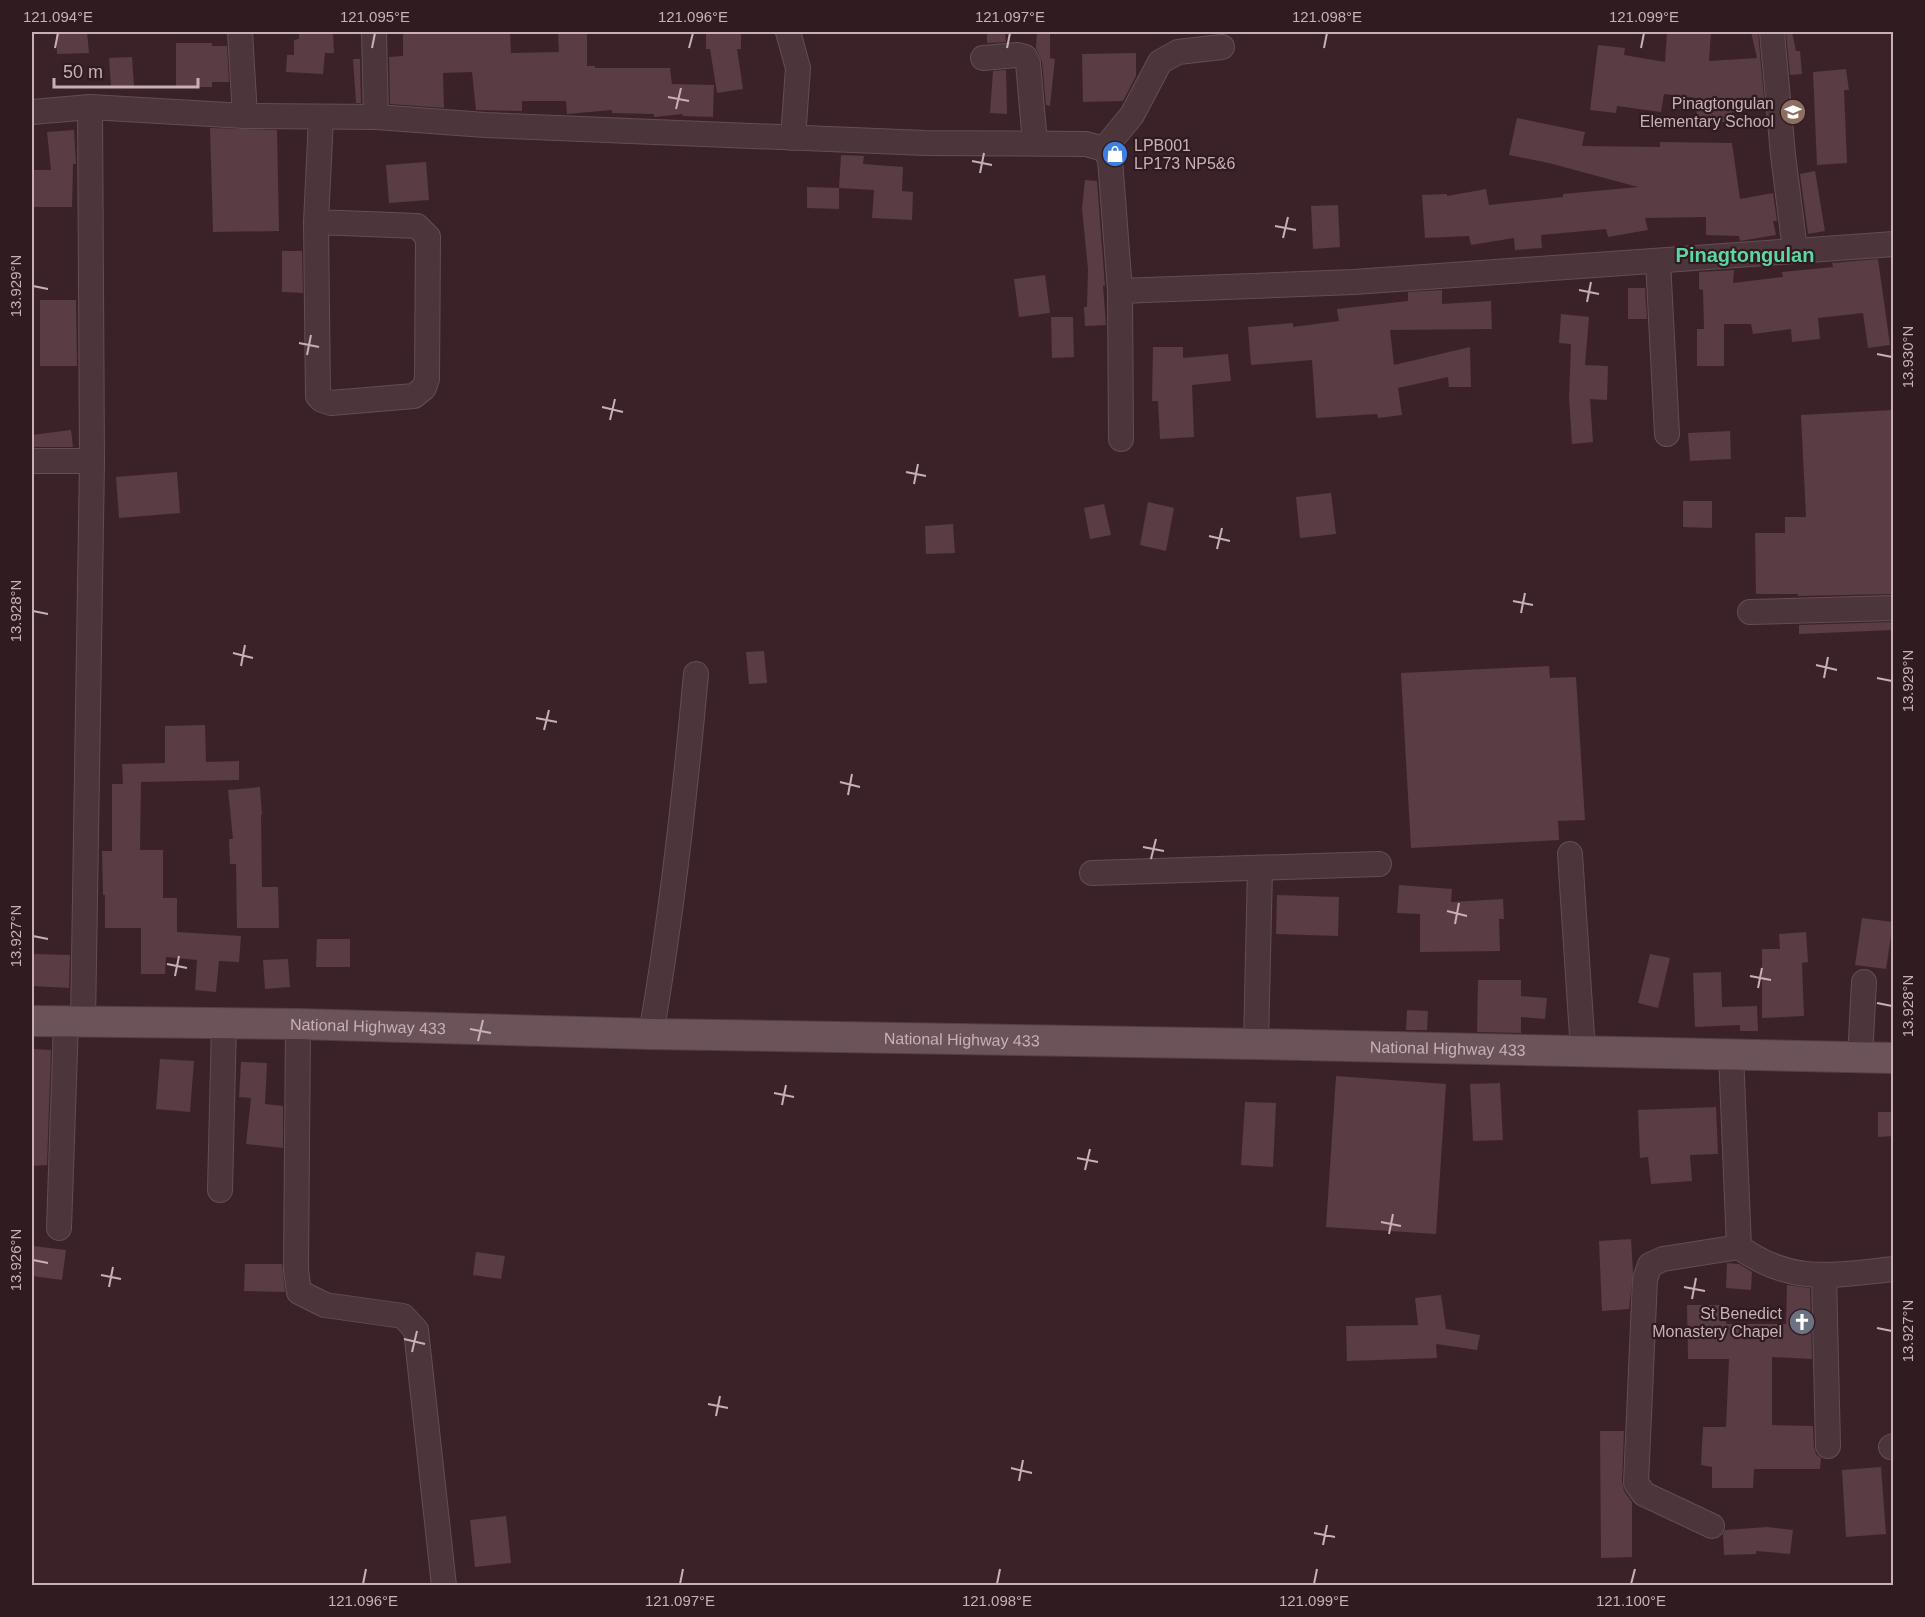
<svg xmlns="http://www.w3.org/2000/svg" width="1925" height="1617" viewBox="0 0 1925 1617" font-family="Arial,sans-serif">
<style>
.building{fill:#593c44}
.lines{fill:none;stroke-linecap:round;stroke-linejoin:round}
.minor-casing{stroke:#634e54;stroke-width:26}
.major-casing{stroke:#543f45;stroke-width:32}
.minor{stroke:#4c363c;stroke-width:24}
.major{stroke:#6c535a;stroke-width:30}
.ticks{fill:none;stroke:#c7b1b7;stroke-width:2}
.labels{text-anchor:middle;stroke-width:4.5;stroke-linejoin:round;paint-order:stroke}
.poi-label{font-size:16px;fill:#c7b1b7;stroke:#301b21;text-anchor:end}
.street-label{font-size:16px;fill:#c7b1b7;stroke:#301b21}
.quarter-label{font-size:20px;font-weight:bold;fill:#5dd7a1;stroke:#301b21}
.neatline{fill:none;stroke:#c7b1b7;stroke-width:2}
.ticks-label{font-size:15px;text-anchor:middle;fill:#c7b1b7}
</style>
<rect width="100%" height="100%" fill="#3b2229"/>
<g class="building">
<polygon points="56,32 87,32 89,53 57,54"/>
<polygon points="299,32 333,32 334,53 325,53 323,74 286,72 287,55 294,55 294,40 299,39"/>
<polygon points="403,32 510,32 511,53 559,52 558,32 587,32 587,66 595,66 595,68 670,68 672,84 714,85 713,117 682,116 683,114 654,117 654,114 612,113 612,110 567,114 566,101 522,101 522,111 476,110 472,72 443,73 444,108 390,104 389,57 403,56"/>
<polygon points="706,32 741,32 741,49 737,49 743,89 717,93 710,49 706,49"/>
<polygon points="1037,32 1050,32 1050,58 1055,59 1050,106 1046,105 1042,62 1036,48"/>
<polygon points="1667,32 1711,32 1709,61 1757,58 1751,32 1758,32 1765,109 1732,112 1732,123 1697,118 1696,98 1664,94 1661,112 1617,106 1616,113 1590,110 1598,45 1625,48 1624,55 1665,62"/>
<polygon points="1786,32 1792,32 1796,51 1800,51 1802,74 1790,75"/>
<polygon points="1005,33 1006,42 987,43 987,34"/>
<polygon points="176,43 212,43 212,46 227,46 229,82 212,82 212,87 176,87"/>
<polygon points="1136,53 1136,76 1123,101 1083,102 1082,54"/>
<polygon points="132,57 134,86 111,87 109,58"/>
<polygon points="353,59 360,59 361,103 356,103"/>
<polygon points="1846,69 1849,90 1844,90 1847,163 1817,165 1813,72"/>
<polygon points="1006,70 1007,114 990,113 993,71"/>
<polygon points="1517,118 1585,132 1582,146 1660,147 1660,142 1732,143 1740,199 1773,193 1777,221 1773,221 1776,235 1740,241 1739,236 1706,235 1706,217 1645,218 1648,230 1608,237 1606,229 1541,235 1542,248 1515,250 1514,238 1471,245 1469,236 1425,238 1422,195 1447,194 1447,196 1486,189 1489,205 1563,197 1563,194 1638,187 1549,163 1509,155"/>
<polygon points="210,128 277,130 279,231 213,232"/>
<polygon points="74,130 76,164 73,164 72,207 32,207 32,170 51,170 47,132"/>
<polygon points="841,155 864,156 863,164 903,167 902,191 913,192 912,220 872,218 874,190 839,188"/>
<polygon points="426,162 429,200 389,203 386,165"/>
<polygon points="1815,171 1825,231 1808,234 1800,174"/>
<polygon points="1085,180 1097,181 1105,286 1103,286 1106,325 1085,326 1084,307 1087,307 1088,269 1082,209"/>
<polygon points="807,187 839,188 839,209 807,208"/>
<polygon points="1338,205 1340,247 1313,249 1311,206"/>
<polygon points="282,251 302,251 303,293 282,292"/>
<polygon points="1878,259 1890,345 1868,348 1863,313 1818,318 1820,339 1792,342 1791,329 1753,334 1751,324 1724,324 1724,366 1697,366 1697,329 1704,329 1703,290 1699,289 1699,272 1734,270 1733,283 1783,277 1782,272 1833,267 1832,263"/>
<polygon points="1045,275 1050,313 1019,317 1014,279"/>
<polygon points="1628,288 1645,288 1647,319 1628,319"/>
<polygon points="1442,290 1442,304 1491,301 1492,329 1390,330 1394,365 1470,347 1471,387 1449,387 1448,377 1398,388 1402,415 1378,418 1377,414 1316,418 1312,360 1251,365 1248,327 1293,323 1293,327 1339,321 1337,309 1408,301 1408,292"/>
<polygon points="40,300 76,300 77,366 40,366"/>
<polygon points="1561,314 1589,317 1585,365 1608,366 1607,400 1590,399 1593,442 1572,444 1569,398 1571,344 1559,343"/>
<polygon points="1051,317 1073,317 1074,357 1052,358"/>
<polygon points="1153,347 1183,347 1183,358 1228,354 1231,381 1192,385 1194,437 1160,439 1158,401 1152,401"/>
<polygon points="1893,410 1893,594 1798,596 1798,594 1756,594 1755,533 1785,533 1785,517 1806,517 1801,415"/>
<polygon points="71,430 73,447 32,447 32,435"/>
<polygon points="1730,431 1731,459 1690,461 1688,433"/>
<polygon points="177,472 180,513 119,518 116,477"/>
<polygon points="1331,493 1336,534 1300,538 1296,497"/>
<polygon points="1683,501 1712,501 1712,528 1683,527"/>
<polygon points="1148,502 1174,508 1166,551 1140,545"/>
<polygon points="1104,504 1111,535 1090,539 1084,508"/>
<polygon points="953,524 955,553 926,554 925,526"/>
<polygon points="1893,622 1893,630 1799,634 1799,625"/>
<polygon points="764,651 767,683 749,684 746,652"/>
<polygon points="1549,666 1550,678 1576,677 1585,820 1558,821 1559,840 1411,848 1401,673"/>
<polygon points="205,725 206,762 239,761 239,780 141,782 140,850 163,850 163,898 177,898 177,932 241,936 239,962 219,961 216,992 195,990 197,960 166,957 165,974 141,974 141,928 105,928 105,895 103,895 102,851 112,851 112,784 123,784 122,764 165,763 165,726"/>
<polygon points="260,787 262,815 261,815 262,887 278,887 279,928 237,928 236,864 230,864 229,839 233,839 228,790"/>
<polygon points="1399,885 1452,889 1451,902 1503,899 1504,919 1499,919 1500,951 1420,952 1420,914 1397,913"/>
<polygon points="1277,895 1339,897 1338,936 1276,934"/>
<polygon points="1862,918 1893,922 1886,969 1855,965"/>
<polygon points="1806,932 1808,962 1802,963 1804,1016 1762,1018 1762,949 1780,949 1779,934"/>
<polygon points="317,939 350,939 350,967 316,967"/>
<polygon points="32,954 70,955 69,988 32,986"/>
<polygon points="1650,954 1670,958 1658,1008 1638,1003"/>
<polygon points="288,959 290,987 265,989 263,960"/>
<polygon points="1721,972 1722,1007 1757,1006 1758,1031 1740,1031 1740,1025 1695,1027 1693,973"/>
<polygon points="1478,980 1521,980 1521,996 1547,998 1545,1019 1521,1017 1521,1033 1477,1032"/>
<polygon points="1407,1010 1428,1011 1427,1030 1406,1030"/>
<polygon points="32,1049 51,1050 47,1165 32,1166"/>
<polygon points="160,1059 194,1061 190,1112 156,1109"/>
<polygon points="241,1062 267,1063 265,1104 283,1106 283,1148 246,1144 251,1098 239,1097"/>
<polygon points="1336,1076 1446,1084 1436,1234 1326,1227"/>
<polygon points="1500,1083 1503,1140 1473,1141 1470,1084"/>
<polygon points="1245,1102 1276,1103 1273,1167 1241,1165"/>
<polygon points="1716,1107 1718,1154 1690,1155 1692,1181 1651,1184 1648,1157 1640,1158 1638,1110"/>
<polygon points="1878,1112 1893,1112 1893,1136 1878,1137"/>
<polygon points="1631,1239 1633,1272 1629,1309 1602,1311 1599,1241"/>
<polygon points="32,1246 66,1250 62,1280 32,1276"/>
<polygon points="476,1252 505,1256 501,1279 473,1275"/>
<polygon points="1727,1263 1739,1264 1752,1272 1751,1290 1726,1288"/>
<polygon points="245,1264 282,1264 285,1292 244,1291"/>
<polygon points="1787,1285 1810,1288 1812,1359 1772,1357 1772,1425 1813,1426 1814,1447 1816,1454 1821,1458 1820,1469 1754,1469 1753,1488 1712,1488 1712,1467 1701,1465 1703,1427 1726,1427 1729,1359 1688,1359 1687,1305 1726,1305 1726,1324 1786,1324"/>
<polygon points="1441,1295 1446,1329 1480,1335 1477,1350 1436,1344 1437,1358 1347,1361 1346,1326 1418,1325 1415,1298"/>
<polygon points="1600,1431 1624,1431 1622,1482 1624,1491 1632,1502 1632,1557 1601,1558"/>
<polygon points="1881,1467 1886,1534 1846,1537 1842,1470"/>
<polygon points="506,1516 511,1563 475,1567 470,1520"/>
<polygon points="1767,1527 1793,1530 1790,1554 1756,1551 1756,1554 1724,1555 1723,1534 1725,1530"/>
</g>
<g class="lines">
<g class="minor-casing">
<g id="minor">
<polyline points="240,32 245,116"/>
<polyline points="374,32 376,117"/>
<polyline points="788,32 798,68 793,138"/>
<polyline points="1772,32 1783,155 1795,250"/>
<polyline points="983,58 1018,55 1025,57 1028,63 1035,143"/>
<polyline points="32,112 90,107 245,116 376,117 485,125 925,143 1086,144 1104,149 1110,159 1120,291 1354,282 1894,244"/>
<polyline points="1104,149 1132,115 1160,62 1178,52 1222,47"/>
<polyline points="316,222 417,226 428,237 427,379 424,388 414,396 331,403 322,400 318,396 316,222 321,118"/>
<polyline points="1658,261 1667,434"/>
<polyline points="1120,291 1121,439"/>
<polyline points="32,461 92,461"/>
<polyline points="1750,612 1894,608"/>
<polyline points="1570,854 1583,1051"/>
<polyline points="1092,873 1379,864"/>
<polyline points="83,1022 92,461 90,107"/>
<polyline points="298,1024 296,1270 299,1292 325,1305 403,1316 416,1330 444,1586"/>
<path d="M651 1034C672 915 685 795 696 674"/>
<polyline points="1256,1044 1260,868"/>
<path d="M1731 1054 1739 1247C1791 1285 1833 1275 1894 1269"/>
<polyline points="1860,1058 1864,982"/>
<polyline points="220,1190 224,1023"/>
<polyline points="59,1228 66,1022"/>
<polyline points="1824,1276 1828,1446"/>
<polyline points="1891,1447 1894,1446"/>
<polyline points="1712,1526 1644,1494 1636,1483 1645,1279 1650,1265 1663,1259 1739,1247"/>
</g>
</g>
<g class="major-casing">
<g id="major">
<path id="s1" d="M32 1021 298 1024 651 1034 1256 1044 1894 1058"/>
</g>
</g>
<use href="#minor" class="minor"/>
<use href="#major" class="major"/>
</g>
<path class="ticks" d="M55 48 58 33M372 48 375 33M689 48 693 33M1007 48 1010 33M1324 48 1327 33M1641 48 1644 33M668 97 689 101M676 109 681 88M972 161 992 165M980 173 984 153M1275 226 1296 230M1283 238 1288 217M33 286 48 289M1579 290 1599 294M1587 302 1591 282M299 343 319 347M1877 354 1892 357M307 355 311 335M602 407 623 412M610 420 615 399M906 472 926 476M914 484 918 464M1209 536 1230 541M1217 549 1222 528M1513 601 1533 605M33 611 48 614M1521 613 1525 593M233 653 253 658M1816 665 1837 670M241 666 245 645M1824 678 1828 657M1877 678 1892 681M536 718 557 722M544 730 549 710M840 782 860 787M848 795 852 774M1143 847 1164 851M1151 859 1156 839M1447 911 1467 916M1455 924 1459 903M33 936 48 939M167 964 187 968M175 976 179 956M1750 976 1771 980M1758 988 1762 968M1877 1003 1892 1006M470 1029 491 1033M478 1041 483 1020M774 1093 794 1097M782 1105 786 1085M1077 1158 1098 1162M1085 1170 1090 1149M1381 1222 1401 1226M1389 1234 1393 1214M33 1260 48 1263M101 1275 121 1279M109 1287 113 1267M1684 1287 1705 1291M1692 1299 1696 1278M1877 1328 1892 1331M404 1339 425 1344M412 1352 417 1331M708 1404 728 1408M716 1416 720 1396M1011 1468 1032 1473M1019 1481 1023 1460M1314 1533 1335 1537M1323 1545 1327 1525M363 1584 366 1569M680 1584 683 1569M997 1584 1000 1569M1314 1584 1317 1569M1631 1584 1635 1569"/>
<defs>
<g id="school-disc" transform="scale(1.35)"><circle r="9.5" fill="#8d6e63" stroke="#301b21"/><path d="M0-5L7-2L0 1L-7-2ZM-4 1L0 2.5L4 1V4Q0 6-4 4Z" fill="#fff"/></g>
<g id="shop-disc" transform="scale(1.35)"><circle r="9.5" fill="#3f7fe0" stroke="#301b21"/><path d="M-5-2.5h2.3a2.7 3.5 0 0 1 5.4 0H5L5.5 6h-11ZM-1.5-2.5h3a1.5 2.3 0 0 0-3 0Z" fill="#fff"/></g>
<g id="church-disc" transform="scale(1.35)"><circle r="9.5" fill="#6b7280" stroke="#301b21"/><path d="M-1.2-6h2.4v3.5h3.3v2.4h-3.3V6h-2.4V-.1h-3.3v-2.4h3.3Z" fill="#fff"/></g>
</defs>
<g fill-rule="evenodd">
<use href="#school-disc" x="1793" y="112"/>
<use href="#shop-disc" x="1115" y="154"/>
<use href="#church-disc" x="1802" y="1322"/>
</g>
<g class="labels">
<g class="poi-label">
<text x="1774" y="109">Pinagtongulan<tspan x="1774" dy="18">Elementary School</tspan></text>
<text x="1134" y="151" text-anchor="start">LPB001<tspan x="1134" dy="18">LP173 NP5&amp;6</tspan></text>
<text x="1782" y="1319">St Benedict<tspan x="1782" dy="18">Monastery Chapel</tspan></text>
</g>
<g class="street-label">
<text dy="6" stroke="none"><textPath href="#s1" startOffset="336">National Highway 433</textPath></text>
<text dy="6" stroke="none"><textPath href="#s1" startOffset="930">National Highway 433</textPath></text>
<text dy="6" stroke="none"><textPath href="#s1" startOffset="1416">National Highway 433</textPath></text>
</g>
<g class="quarter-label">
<text x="1745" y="262">Pinagtongulan</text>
</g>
</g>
<rect width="1925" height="1617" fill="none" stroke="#301b21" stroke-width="66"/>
<path d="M54 78v9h144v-9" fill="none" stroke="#c7b1b7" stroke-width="3"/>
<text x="63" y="78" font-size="18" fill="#c7b1b7" stroke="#301b21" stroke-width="4.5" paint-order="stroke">50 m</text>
<rect x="33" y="33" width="1859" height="1551" class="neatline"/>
<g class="ticks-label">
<text x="58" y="22">121.094°E</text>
<text x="375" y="22">121.095°E</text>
<text x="693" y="22">121.096°E</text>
<text x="1010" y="22">121.097°E</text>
<text x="1327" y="22">121.098°E</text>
<text x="1644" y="22">121.099°E</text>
<text transform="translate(16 286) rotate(-90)" y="5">13.929°N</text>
<text transform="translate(1908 357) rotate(-90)" y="5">13.930°N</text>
<text transform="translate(16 611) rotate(-90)" y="5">13.928°N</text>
<text transform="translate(1908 681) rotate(-90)" y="5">13.929°N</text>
<text transform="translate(16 936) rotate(-90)" y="5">13.927°N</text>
<text transform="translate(1908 1006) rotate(-90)" y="5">13.928°N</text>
<text transform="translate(16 1260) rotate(-90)" y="5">13.926°N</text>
<text transform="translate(1908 1331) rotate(-90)" y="5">13.927°N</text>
<text x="363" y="1606">121.096°E</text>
<text x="680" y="1606">121.097°E</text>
<text x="997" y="1606">121.098°E</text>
<text x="1314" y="1606">121.099°E</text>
<text x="1631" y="1606">121.100°E</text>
</g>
</svg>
